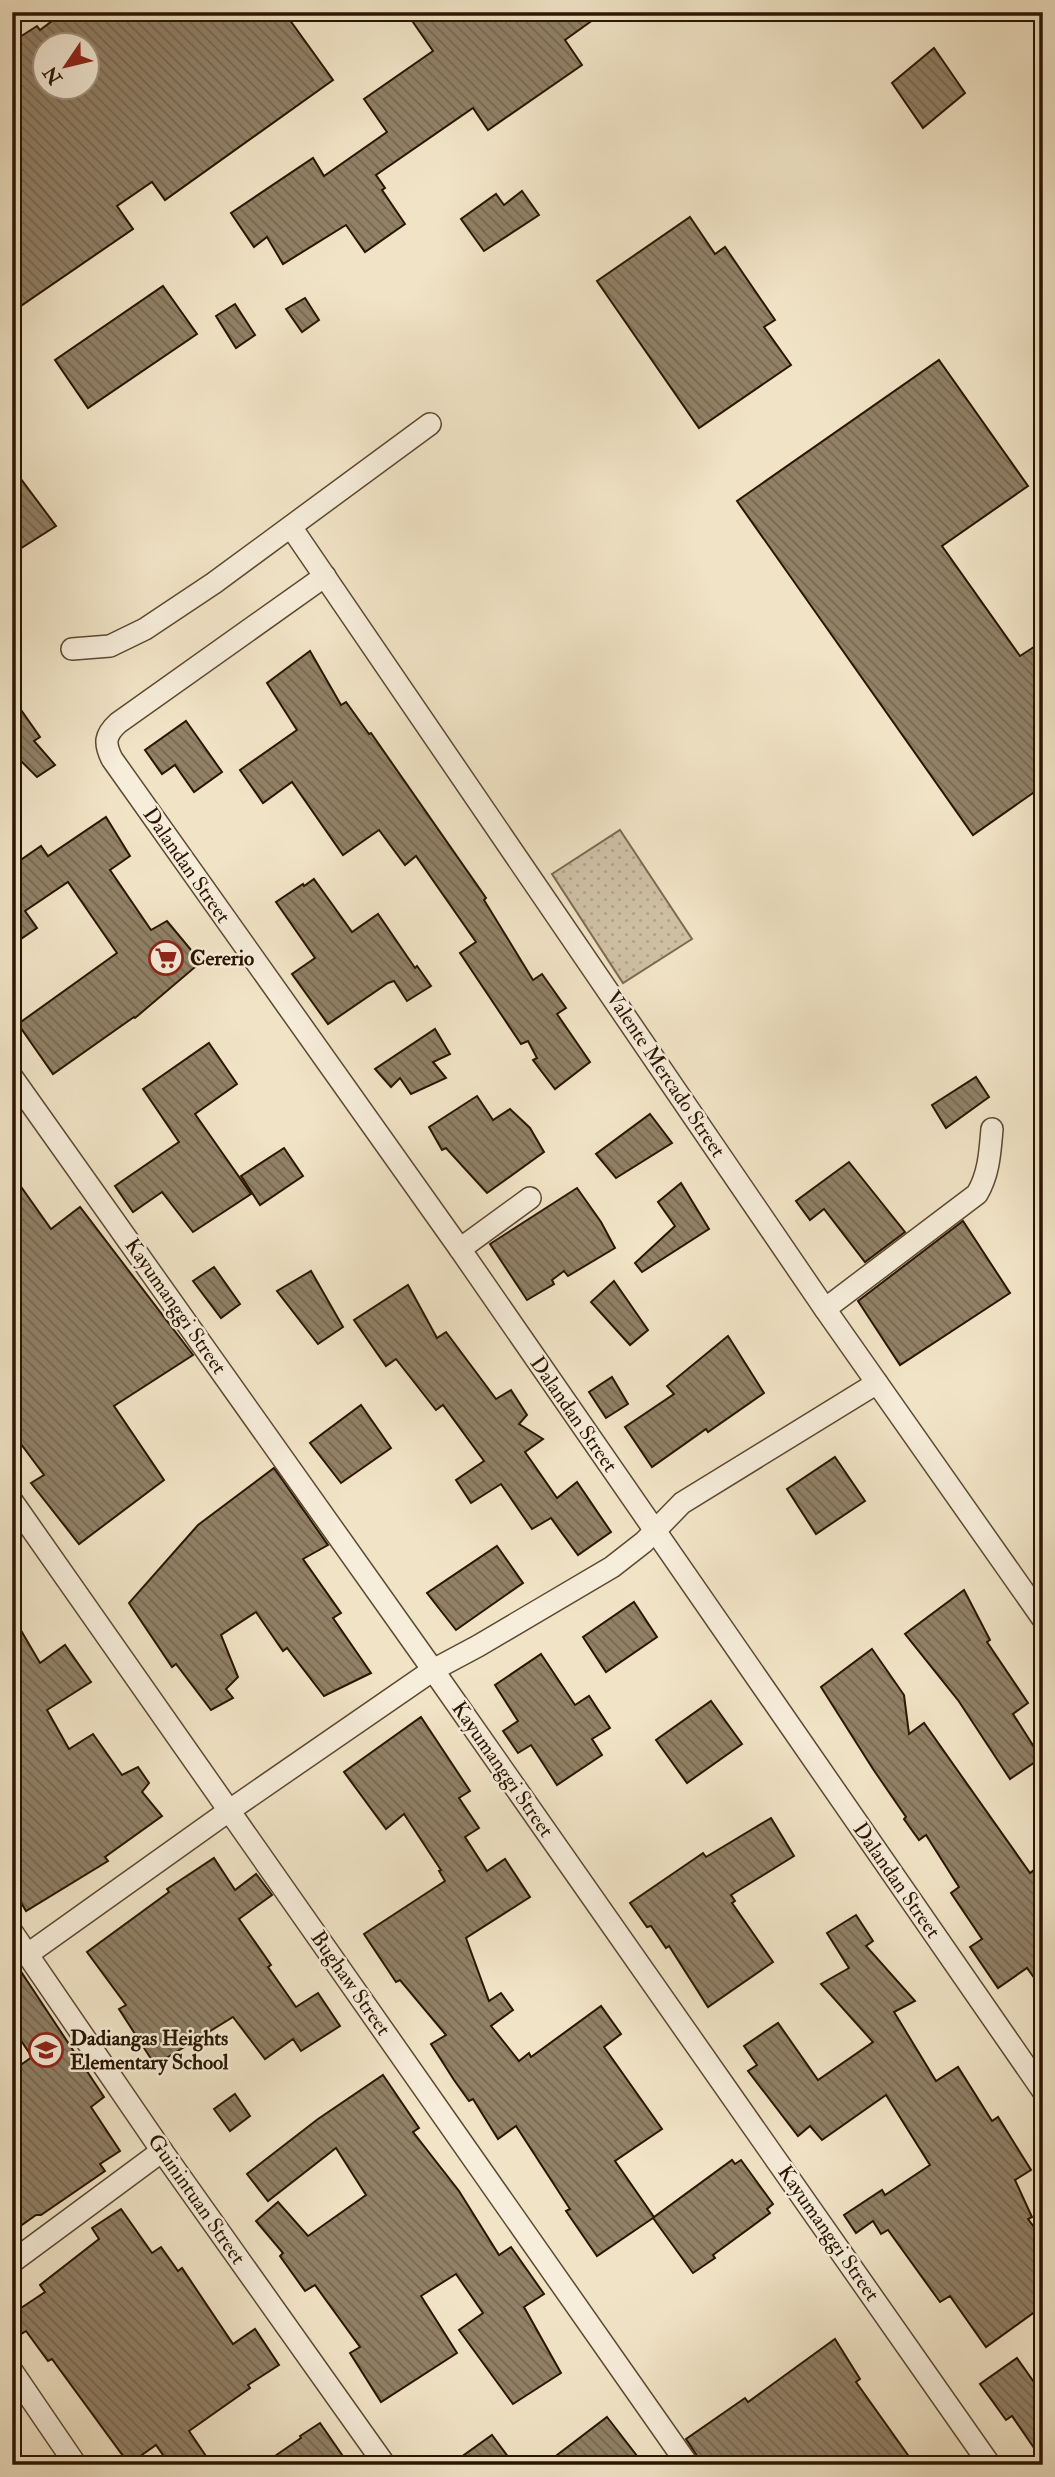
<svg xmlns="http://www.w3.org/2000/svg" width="1055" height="2477" viewBox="0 0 1055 2477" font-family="'IM FELL Double Pica',serif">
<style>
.park{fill:url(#park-dots);stroke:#7c6b53;stroke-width:2}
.building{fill:url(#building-back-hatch);stroke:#2a1501;stroke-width:2;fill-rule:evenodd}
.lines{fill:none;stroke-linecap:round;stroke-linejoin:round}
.street-casing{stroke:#5c4932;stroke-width:24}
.street{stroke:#f6edda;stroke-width:21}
.labels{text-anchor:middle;stroke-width:5;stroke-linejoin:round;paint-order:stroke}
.street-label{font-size:21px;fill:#2a1501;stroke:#f6edda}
.poi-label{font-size:21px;font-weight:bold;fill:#2a1501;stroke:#f6edda;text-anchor:start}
</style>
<defs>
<pattern id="park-dots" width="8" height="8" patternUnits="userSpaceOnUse" patternTransform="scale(1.75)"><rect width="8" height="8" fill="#cfc1a5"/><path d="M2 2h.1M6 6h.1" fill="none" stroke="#b2a58c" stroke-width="1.8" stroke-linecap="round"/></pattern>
<pattern id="building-back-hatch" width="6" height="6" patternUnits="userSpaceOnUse" patternTransform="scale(1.75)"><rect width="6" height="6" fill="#918167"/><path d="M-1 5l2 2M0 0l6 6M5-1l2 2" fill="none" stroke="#776852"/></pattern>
</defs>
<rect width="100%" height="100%" fill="#f1e4c6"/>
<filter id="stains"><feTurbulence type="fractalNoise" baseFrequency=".00286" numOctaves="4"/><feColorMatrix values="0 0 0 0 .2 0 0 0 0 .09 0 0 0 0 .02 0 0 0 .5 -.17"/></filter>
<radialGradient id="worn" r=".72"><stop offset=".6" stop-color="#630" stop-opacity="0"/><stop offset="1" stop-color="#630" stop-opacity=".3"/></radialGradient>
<polygon class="park" points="620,830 692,939 623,983 552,874"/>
<g class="building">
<path d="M64 12H284L333 80 165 200 152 182 117 206 133 229 12 312V42L37 26 40 30ZM46 46H88V88H46Z"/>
<polygon points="406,12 604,12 565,40 582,65 488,130 473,108 376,175 385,188 382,190 405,224 365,252 346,225 283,264 267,237 254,247 231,213 313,158 324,176 387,132 364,99 433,51"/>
<polygon points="934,48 965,93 923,128 892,83"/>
<polygon points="522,191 539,215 484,251 461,219 496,194 504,205"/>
<polygon points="690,217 715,254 725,247 775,320 764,327 791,365 699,428 597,281"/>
<polygon points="163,286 197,334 88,408 55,360"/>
<polygon points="305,298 319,320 302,332 286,309"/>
<polygon points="235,304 255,335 236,348 216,316"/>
<polygon points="939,360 1028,486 942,546 1020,656 1043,641 1043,786 973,835 737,501"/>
<polygon points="12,467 56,526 12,554"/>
<polygon points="310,651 341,705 346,702 369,734 371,733 486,898 484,900 533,980 542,974 566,1008 557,1014 590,1062 555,1089 533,1060 537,1058 528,1041 521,1044 460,953 476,942 416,856 405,865 379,830 343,855 292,782 263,803 240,770 297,730 267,683"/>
<polygon points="12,697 40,737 34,741 55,765 37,777 15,755 12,757"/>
<polygon points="186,721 222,772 194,792 175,765 162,774 145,750"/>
<polygon points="106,817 130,856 110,870 151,930 167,921 201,962 135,1018 134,1017 53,1074 18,1024 117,953 68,882 25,911 37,928 12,945 12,866 41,846 48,856"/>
<polygon points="314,879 352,932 378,914 415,968 417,966 431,986 407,1001 394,981 388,983 328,1024 292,974 315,958 276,902 303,884 304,886"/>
<polygon points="435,1029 450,1054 433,1062 446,1078 411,1094 400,1078 391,1087 375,1069"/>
<polygon points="209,1043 237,1084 195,1114 251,1194 193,1232 162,1192 133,1212 115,1186 179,1142 143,1089"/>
<polygon points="976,1077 989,1097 946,1128 932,1105"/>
<polygon points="477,1096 493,1120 510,1109 530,1128 544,1152 487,1193 446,1148 442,1150 429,1127"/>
<polygon points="650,1114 672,1143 616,1178 596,1154"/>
<polygon points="284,1148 303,1176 260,1205 241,1176"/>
<polygon points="849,1162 905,1232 865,1262 824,1209 810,1220 796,1201"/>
<polygon points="12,1174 51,1229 80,1207 193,1355 114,1406 164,1480 79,1544 31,1483 44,1475 12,1432"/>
<polygon points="681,1183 709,1229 642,1272 635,1263 675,1226 658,1202"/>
<polygon points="577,1188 601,1222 615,1248 568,1276 564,1271 552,1280 554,1284 527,1300 490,1244"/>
<polygon points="963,1221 1010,1293 900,1365 858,1301"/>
<polygon points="214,1267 240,1304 221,1318 193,1281"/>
<polygon points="311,1271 343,1327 318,1344 277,1291"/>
<polygon points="614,1281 648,1330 630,1345 591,1302"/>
<polygon points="408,1285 437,1338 446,1332 496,1399 511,1390 527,1415 519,1424 543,1439 525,1452 557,1498 577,1482 611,1532 578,1555 551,1518 532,1529 501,1484 471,1503 456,1480 484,1461 443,1405 436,1410 396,1359 386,1366 354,1320"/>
<polygon points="728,1336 764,1393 708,1432 706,1429 652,1467 625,1427 674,1394 667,1386"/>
<polygon points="612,1377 628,1404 606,1418 589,1392"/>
<polygon points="361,1405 391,1448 341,1483 310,1443"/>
<polygon points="835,1457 865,1501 816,1534 787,1489"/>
<polygon points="274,1468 328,1545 303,1559 341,1613 333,1618 371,1673 324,1696 287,1648 283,1651 256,1612 221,1635 238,1677 226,1689 233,1698 211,1710 176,1664 172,1667 129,1603 198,1525"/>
<polygon points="497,1546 523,1583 456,1630 427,1593"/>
<polygon points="964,1590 990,1640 987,1642 1028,1703 1013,1714 1041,1758 1010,1779 958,1700 905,1634"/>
<polygon points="634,1602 657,1637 606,1672 583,1637"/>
<polygon points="12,1615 40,1663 65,1645 91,1682 47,1710 69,1749 93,1734 122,1775 138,1767 149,1783 142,1792 162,1816 105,1857 108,1861 26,1911 12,1887"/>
<polygon points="872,1649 904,1695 909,1734 924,1723 1030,1873 1043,1863 1043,1990 1027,1968 998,1988 970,1947 982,1939 951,1893 959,1887 926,1835 919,1840 904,1819 906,1817 873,1769 821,1687"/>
<polygon points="541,1654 575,1705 589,1696 610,1728 592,1739 602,1755 557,1785 531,1745 518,1753 503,1731 518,1721 495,1685"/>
<polygon points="711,1701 742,1744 687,1783 656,1740"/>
<polygon points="421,1717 470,1791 459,1798 479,1828 465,1837 487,1871 505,1859 530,1897 466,1938 489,2001 501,1993 513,2010 491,2026 519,2061 529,2053 531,2057 601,2006 621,2034 604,2047 662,2129 615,2161 654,2217 732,2160 735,2164 741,2160 773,2204 767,2209 770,2213 713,2255 715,2258 693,2273 653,2218 597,2256 566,2211 570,2209 516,2126 498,2139 473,2099 469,2101 454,2080 431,2044 446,2035 400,1980 396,1982 364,1934 445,1881 439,1871 441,1870 404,1814 386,1829 344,1772"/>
<polygon points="771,1818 794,1856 731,1895 735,1901 732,1903 773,1962 708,2007 669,1946 666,1948 651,1926 647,1927 630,1903 703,1853 706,1857"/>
<polygon points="214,1858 235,1890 256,1874 272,1895 239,1919 271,1965 268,1967 296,2007 318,1993 340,2026 301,2051 293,2039 265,2059 233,2017 155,2065 119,2009 126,2005 87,1952 169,1892 167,1889"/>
<polygon points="856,1915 873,1941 866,1946 915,2001 894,2012 936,2081 958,2067 992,2121 998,2117 1031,2170 1015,2180 1032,2217 1028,2219 1043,2239 1043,2306 986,2347 950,2296 940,2302 888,2230 881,2234 873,2221 856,2233 844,2215 882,2190 885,2195 930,2165 886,2095 822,2140 810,2126 798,2136 748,2071 757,2065 744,2046 778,2023 818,2080 873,2042 821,1984 849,1968 827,1933"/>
<polygon points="12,1958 104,2097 91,2107 120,2151 100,2164 105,2171 41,2215 36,2215 12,2232 12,2071 32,2057 12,2027"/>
<polygon points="383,2075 419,2128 413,2132 459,2191 499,2255 511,2247 544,2294 524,2307 561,2373 513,2404 459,2330 483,2313 456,2274 421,2296 457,2353 381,2402 350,2353 360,2347 315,2285 305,2291 280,2256 283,2253 256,2221 278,2202 308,2236 366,2195 336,2148 268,2201 247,2174 318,2119"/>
<polygon points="235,2094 250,2116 230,2131 214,2109"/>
<polygon points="121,2209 152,2253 161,2247 178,2271 182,2268 233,2344 255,2329 279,2365 248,2385 250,2388 189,2431 212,2465 170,2465 156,2445 129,2464 52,2359 48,2361 26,2331 12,2340 12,2314 45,2292 40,2285 99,2239 92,2228"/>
<polygon points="835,2339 860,2379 856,2382 915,2465 703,2465 686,2439 745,2398 748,2402"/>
<polygon points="1017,2358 1043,2395 1043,2461 1012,2416 1006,2420 980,2384"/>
<polygon points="607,2417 644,2465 544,2465"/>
<polygon points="320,2423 349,2465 262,2465 301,2438 300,2436"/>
<polygon points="492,2435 514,2465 450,2465"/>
</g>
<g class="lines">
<g class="street-casing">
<g id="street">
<polyline points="291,527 825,1309 1043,1619"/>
<path d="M325 576 118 723C105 735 104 743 112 759L460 1249 1043 2091"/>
<polyline points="72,649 110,646 145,629 214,583 430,424"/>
<polyline points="12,1077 433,1670 990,2465"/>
<polyline points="460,1249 530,1198"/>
<path d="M825 1309 977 1194C989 1174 990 1152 992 1129"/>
<polyline points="12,1501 688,2465"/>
<polyline points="12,1932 162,2151 385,2465"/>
<polyline points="28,1954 230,1810 433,1670 478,1646 612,1567 644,1542 682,1503 877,1383"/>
<polyline points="12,2262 162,2151"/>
<polyline points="12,2371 76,2465"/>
</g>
</g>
<use href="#street" class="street"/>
</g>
<defs>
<g id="supermarket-ring" transform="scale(1.75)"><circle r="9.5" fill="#f6edda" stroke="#8f2418" stroke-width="1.5"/><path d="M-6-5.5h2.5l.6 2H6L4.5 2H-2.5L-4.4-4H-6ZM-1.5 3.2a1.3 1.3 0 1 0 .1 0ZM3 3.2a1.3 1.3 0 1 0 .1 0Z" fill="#8f2418"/></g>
<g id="school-ring" transform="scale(1.75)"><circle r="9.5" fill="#f6edda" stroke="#8f2418" stroke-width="1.5"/><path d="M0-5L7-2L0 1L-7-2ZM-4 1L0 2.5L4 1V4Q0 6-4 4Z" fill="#8f2418"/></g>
</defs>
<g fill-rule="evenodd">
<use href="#supermarket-ring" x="166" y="958"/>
<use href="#school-ring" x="46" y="2050"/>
</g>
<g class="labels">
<g class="street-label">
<text transform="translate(187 865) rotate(55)" y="7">Dalandan Street</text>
<text transform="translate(666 1074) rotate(56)" y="7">Valente Mercado Street</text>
<text transform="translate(176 1306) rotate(55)" y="7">Kayumanggi Street</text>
<text transform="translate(574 1414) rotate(55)" y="7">Dalandan Street</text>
<text transform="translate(503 1769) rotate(55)" y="7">Kayumanggi Street</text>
<text transform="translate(897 1880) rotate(55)" y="7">Dalandan Street</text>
<text transform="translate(351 1983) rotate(55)" y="7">Bughaw Street</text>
<text transform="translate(197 2199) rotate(55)" y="7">Guinintuan Street</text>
<text transform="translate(829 2233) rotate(55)" y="7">Kayumanggi Street</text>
</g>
<g class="poi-label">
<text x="190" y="965">Cererio</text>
<text x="70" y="2045">Dadiangas Heights<tspan x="70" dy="24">Elementary School</tspan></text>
</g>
</g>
<rect width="1055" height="2477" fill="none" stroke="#f1e4c6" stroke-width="42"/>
<rect x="14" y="14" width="1027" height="2449" fill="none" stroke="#2a1501" stroke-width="3.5"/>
<rect x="21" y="21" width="1013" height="2435" fill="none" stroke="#2a1501" stroke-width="2"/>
<g transform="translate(66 66) rotate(235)"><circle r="33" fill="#f6edda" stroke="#a49783" stroke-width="2"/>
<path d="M0-5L12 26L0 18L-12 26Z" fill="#8f2418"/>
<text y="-10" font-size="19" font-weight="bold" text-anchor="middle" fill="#2a1501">N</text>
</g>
<rect width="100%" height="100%" filter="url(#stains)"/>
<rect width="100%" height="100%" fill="url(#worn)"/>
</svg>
